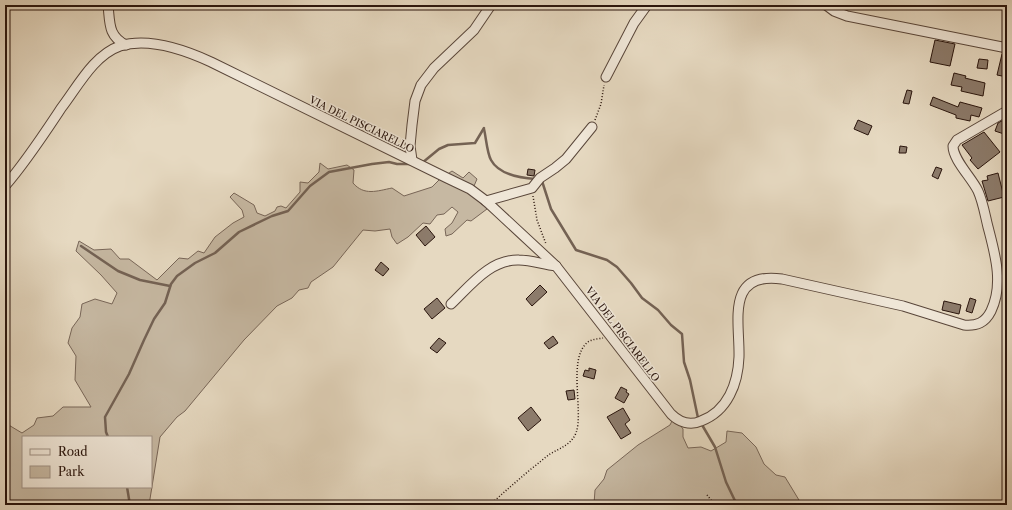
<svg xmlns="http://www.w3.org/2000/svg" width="1012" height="510" viewBox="0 0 1012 510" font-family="'Libre Caslon Text',serif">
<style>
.green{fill:#c6b8a2;stroke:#786658;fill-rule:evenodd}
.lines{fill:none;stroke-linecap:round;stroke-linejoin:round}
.stream{stroke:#746254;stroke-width:2.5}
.building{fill:#8c7b6b;stroke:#2a150d}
.minor-casing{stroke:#59463a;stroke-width:11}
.path{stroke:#2a150d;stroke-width:1.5;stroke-dasharray:1 2;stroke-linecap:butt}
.minor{stroke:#efe6d7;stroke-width:9}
.labels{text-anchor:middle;stroke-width:3;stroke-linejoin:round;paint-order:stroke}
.street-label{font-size:10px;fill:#2a150d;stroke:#efe6d7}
</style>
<rect width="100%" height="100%" fill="#e6d9c1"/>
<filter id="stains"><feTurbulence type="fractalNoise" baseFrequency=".005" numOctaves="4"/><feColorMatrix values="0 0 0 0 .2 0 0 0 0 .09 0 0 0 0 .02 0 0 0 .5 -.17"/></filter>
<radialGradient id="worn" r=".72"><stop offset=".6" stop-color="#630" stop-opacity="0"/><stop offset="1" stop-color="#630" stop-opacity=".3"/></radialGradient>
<g class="green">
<path d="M320 163 328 169 347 165 354 170 353 183C364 196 377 191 392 188L404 196 432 187 439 180 452 171 463 178 469 172 477 179 474 186 478 201 487 209 471 221 467 220 452 234 446 236 445 229 452 223 458 212 452 207 444 214 437 215 430 224 423 223 408 237 397 244 392 237 390 229 375 231 363 230 333 267 311 282 308 288 299 290 292 298 277 306 244 340 185 411 177 417 160 437 149 505H5V425L7 424 22 433 34 425 37 418 53 416 63 407H91L75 380 76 356 68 343 72 328 80 317 82 304 95 299 112 304 117 293 101 275 76 251 79 241 94 250 111 249 120 259H129L157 280 179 258 188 259 198 251 204 253 215 237 233 223 244 217 242 210 230 197 234 193 254 205 257 213 265 216 275 211 277 207 281 206 286 208 300 192V182L308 183 319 172ZM23 437H151V487H23Z"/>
<polygon points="674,417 683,429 683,437 688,448 701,447 711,451 726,442 727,431 742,433 756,447 764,464 776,475 785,477 802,505 595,505 594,504 595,490 604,479 607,470 638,445 670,425"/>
</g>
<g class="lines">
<g class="stream">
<path d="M484 129C486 137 487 153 491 160 499 175 520 178 536 179"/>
<polyline points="422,163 439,149 448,145 475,143 484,128"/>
<polyline points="542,181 551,209 576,250 607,260 617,267 631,283 642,298 658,310 671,325 682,334 684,362 690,380 698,418 715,447 726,482 737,505"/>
<polyline points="81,246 118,271 140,280 170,286"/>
<polyline points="108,437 106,432 105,417 129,374 144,340 154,319 165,303 171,284 177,276 195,263 215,253 239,232 272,216 288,211 310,186 329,172 372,164 389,162 397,164 411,164"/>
<polyline points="127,487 130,505"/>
</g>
</g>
<g class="building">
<polygon points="935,40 955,44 950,66 930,62"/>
<polygon points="1002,54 1007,55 1007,77 997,75"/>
<polygon points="979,59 988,60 987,69 977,68"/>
<polygon points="954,73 966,76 965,78 985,83 983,96 961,91 962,87 951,85"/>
<polygon points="907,90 912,91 909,104 903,103"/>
<polygon points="933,97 958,107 960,102 982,108 979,117 971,115 970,121 956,118 956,115 930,105"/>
<polygon points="1007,118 1007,135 995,131 998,123"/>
<polygon points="858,120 872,126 868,135 854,129"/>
<polygon points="984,132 1000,152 978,169 970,160 972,158 962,145"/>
<polygon points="900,146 907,147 906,153 899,153"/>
<polygon points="936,167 942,169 938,179 932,176"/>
<polygon points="528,169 535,170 534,176 527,175"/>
<polygon points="998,173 1004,197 988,201 982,181 988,180 987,176"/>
<polygon points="426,226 435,237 425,246 416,235"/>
<polygon points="381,262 389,269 383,276 375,270"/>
<polygon points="540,285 547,292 532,306 526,299"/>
<polygon points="437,298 445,308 432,319 424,309"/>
<polygon points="970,298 976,300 972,313 966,311"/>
<polygon points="944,301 961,305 959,314 942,310"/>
<polygon points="553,336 558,343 549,349 544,343"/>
<polygon points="439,338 446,343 437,353 430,348"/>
<polygon points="589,368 596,370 594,379 583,376 585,370 589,371"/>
<polygon points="621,387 627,390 626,392 629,394 624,403 615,398"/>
<polygon points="574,390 575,399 568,400 566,391"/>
<polygon points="531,407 541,420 528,431 518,418"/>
<polygon points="623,408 630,420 625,424 631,433 621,439 607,417"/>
</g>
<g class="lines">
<g class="minor-casing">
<g id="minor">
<path d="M108 5C110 23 108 36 126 45"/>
<polyline points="826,5 834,11 847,16 1007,48"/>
<polyline points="606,77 634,23 647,5"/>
<polyline points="412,160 410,146 412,125 415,101 421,85 434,68 474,30 491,5"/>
<path d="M5 186C26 162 44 134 62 107 78 86 94 55 120 46 149 37 185 50 211 62L447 178 470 189 486 201 556 266 671 414C679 422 690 426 701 421 728 411 738 383 739 357 740 322 725 271 782 279L903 306 964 325C977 326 985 323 991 311 1004 284 995 254 988 227 985 215 983 202 978 191 972 178 953 160 953 146L957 140 1007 111"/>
<polyline points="486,201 532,188 540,178 555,168 566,159 592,127"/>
<path d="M451 304C470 286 490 259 519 260 532 260 544 265 556 266"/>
</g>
</g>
<g class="path">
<polyline points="595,120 601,104 604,85"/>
<polyline points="533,196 537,220 546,244"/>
<polyline points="707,495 715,505"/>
<path d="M490 505C504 492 517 481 531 469 538 464 544 458 550 454 560 448 571 445 576 433 584 411 567 358 588 342 592 339 598 339 603 338"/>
</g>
<use href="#minor" class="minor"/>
</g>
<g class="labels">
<g class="street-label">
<text transform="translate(362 124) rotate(26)" y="4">VIA DEL PISCIARELLO</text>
<text transform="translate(623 334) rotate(53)" y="4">VIA DEL PISCIARELLO</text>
</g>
</g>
<rect width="1012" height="510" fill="none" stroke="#e6d9c1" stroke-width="20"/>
<rect x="6" y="6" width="1000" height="498" fill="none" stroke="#2a150d" stroke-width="2"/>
<rect x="10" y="10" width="992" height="490" fill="none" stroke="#2a150d"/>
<rect x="22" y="436" width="130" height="52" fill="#efe6d7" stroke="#a09286"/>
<rect x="30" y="449" width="20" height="6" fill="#efe6d7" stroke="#a09286"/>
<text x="58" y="456" font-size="12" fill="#2a150d">Road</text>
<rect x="30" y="466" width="20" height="12" fill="#c6b8a2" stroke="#a09286"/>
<text x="58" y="476" font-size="12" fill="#2a150d">Park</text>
<rect width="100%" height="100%" filter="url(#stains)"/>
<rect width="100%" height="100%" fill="url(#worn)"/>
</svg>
